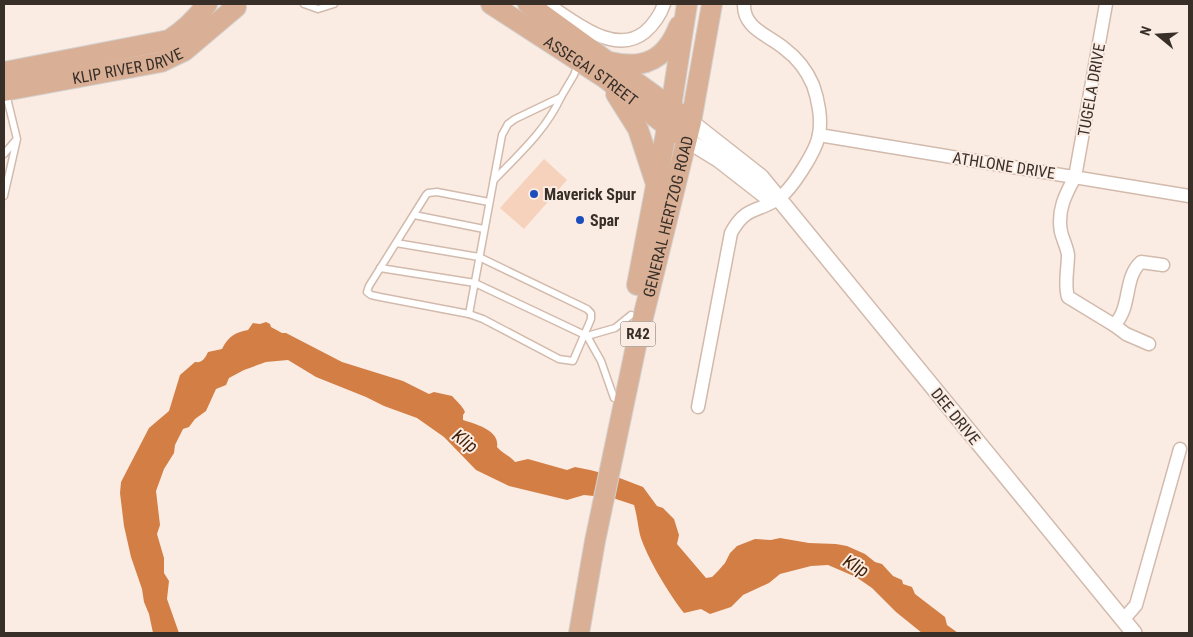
<svg xmlns="http://www.w3.org/2000/svg" width="1193" height="637" viewBox="0 0 1193 637" font-family="'Roboto Condensed',sans-serif">
<style>
.water{fill:#d37e45}
.building{fill:#f6d1bb}
.lines{fill:none;stroke-linecap:round;stroke-linejoin:round}
.service-casing{stroke:#d2baac;stroke-width:9}
.minor-casing{stroke:#d2baac;stroke-width:15}
.tertiary-casing{stroke:#d2baac;stroke-width:18}
.primary-casing{stroke:#d3d1d0;stroke-width:22}
.service{stroke:#fff;stroke-width:6}
.minor{stroke:#fff;stroke-width:12}
.tertiary{stroke:#fff;stroke-width:15}
.primary{stroke:#d9b095;stroke-width:20}
.poi-dot{fill:#1c4ebb;stroke:#fbece3;stroke-width:2}
.labels{text-anchor:middle;stroke-width:4;stroke-linejoin:round;paint-order:stroke}
.shield{fill:#fbece3;stroke:#726861;stroke-width:1}
.shield-label{font-size:15px;font-weight:bold;fill:#382f29}
.street-label{font-size:16px;fill:#382f29;stroke:#fbece3}
.poi-label{font-size:16px;font-weight:bold;fill:#382f29;stroke:#fbece3;text-anchor:start}
.water-label{font-size:18px;font-style:italic;fill:#422007;stroke:#fbece3}
</style>
<rect width="100%" height="100%" fill="#fbece3"/>
<path class="water" d="M266 322 270 324 271 327 282 333H286L342 362 403 381 429 394 434 392 452 396C457 402 462 405 465 412L463 415V420C475 424 500 430 497 447 503 454 509 455 515 462L528 459 567 470 575 467 590 470 617 477 643 487 657 506 663 508 674 519 679 535 677 544 706 578 712 577 718 571 725 563 730 553 737 546 755 539 771 540 780 538 809 543 836 544 847 546 865 554 875 562 882 564 893 576 902 580 903 584 912 587 915 594 945 617 947 625 958 633H922L896 612 872 588 856 577 828 565 811 566 780 574 769 583 743 595 731 607 710 614 701 609 684 613C669 594 647 558 640 535 638 526 637 515 634 505L613 498 584 495 567 500 509 486 476 470 444 437 417 418 384 406 366 397 316 377 288 360 266 362 244 370 229 378 226 385 216 389 206 411 195 419 189 427 183 429 175 445 174 453 164 469 156 491 160 525 157 534 164 558V573L169 581 167 599 179 633H153L149 614 144 602 142 589 131 557 124 526 120 493 121 482 149 428 169 411 180 375 195 362C203 363 205 358 208 352L222 349C228 337 235 332 248 330L253 323 260 324Z"/>
<polygon class="building" points="544,159 567,180 524,229 500,208"/>
<g class="lines">
<g class="service-casing">
<g id="service">
<polyline points="304,4 318,9 334,4"/>
<polyline points="4,154 16,140"/>
<path d="M494 180C519 154 546 130 561 97"/>
<polyline points="4,196 17,139 6,94"/>
<polyline points="414,215 484,229"/>
<polyline points="396,243 479,257 587,309 591,313 591,319 573,361 559,359 483,319 469,314 380,297 371,295 367,292 369,286 426,195 428,193 437,192 489,202"/>
<polyline points="380,268 475,283 587,336 601,361 614,398"/>
<polyline points="469,314 502,135 508,124 515,119 561,97 574,75 578,64"/>
<polyline points="587,336 615,328 631,315"/>
</g>
</g>
<g class="minor-casing">
<g id="minor">
<path d="M547 4C573 20 614 57 645 32 654 24 660 16 664 4"/>
<path d="M1106 4 1075 177C1065 195 1057 211 1061 232 1063 240 1067 247 1068 255 1068 269 1064 284 1068 297L1114 325C1132 308 1123 278 1141 262L1163 265"/>
<polyline points="819,135 1189,196"/>
<polyline points="1114,325 1126,334 1149,344"/>
<path d="M698 407 731 233C746 205 758 213 779 198 792 189 817 150 819 134 822 119 818 99 813 85 807 71 797 58 785 49 769 35 743 29 744 4"/>
<polyline points="1123,620 1136,605 1180,449"/>
</g>
</g>
<g class="tertiary-casing">
<g id="tertiary">
<polyline points="691,122 761,177 1134,633"/>
<polyline points="687,140 718,159 763,194 775,198"/>
</g>
</g>
<g class="primary-casing">
<g id="primary">
<path id="s1" d="M491 4 605 78 676 133"/>
<polyline points="528,4 680,114"/>
<path d="M610 62C644 70 666 60 679 26"/>
<path d="M4 72 169 40C185 30 196 19 207 4"/>
<path id="s2" d="M4 91 161 62 184 51 236 7"/>
<polyline points="616,94 638,129 655,181"/>
<polyline points="637,285 671,107 687,4"/>
<path id="s3" d="M579 633 595 541 636 346 691 122 712 4"/>
</g>
</g>
<use href="#service" class="service"/>
<use href="#minor" class="minor"/>
<use href="#tertiary" class="tertiary"/>
<use href="#primary" class="primary"/>
</g>
<g class="poi-dot">
<circle cx="534" cy="194" r="5"/>
<circle cx="580" cy="220" r="5"/>
</g>
<g class="labels">
<rect class="shield" x="620.5" y="321.5" width="35" height="25" rx="4"/>
<g class="shield-label">
<text x="638" y="339">R42</text>
</g>
<g class="street-label">
<text dy="6" stroke="none"><textPath href="#s2" startOffset="126">KLIP RIVER DRIVE</textPath></text>
<text dy="6" stroke="none"><textPath href="#s1" startOffset="120">ASSEGAI STREET</textPath></text>
<text transform="translate(1091 90) rotate(-80)" y="6">TUGELA DRIVE</text>
<text transform="translate(1004 165) rotate(9)" y="6">ATHLONE DRIVE</text>
<text dy="6" stroke="none"><textPath href="#s3" startOffset="426">GENERAL HERTZOG ROAD</textPath></text>
<text transform="translate(956 416) rotate(51)" y="6">DEE DRIVE</text>
</g>
<g class="poi-label">
<text x="544" y="200">Maverick Spur</text>
<text x="590" y="226">Spar</text>
</g>
<g class="water-label">
<text transform="translate(465 441) rotate(36)" y="6">Klip</text>
<text transform="translate(856 566) rotate(30)" y="6">Klip</text>
</g>
</g>
<rect width="1193" height="637" fill="none" stroke="#382f29" stroke-width="10"/>
<g transform="translate(1158 35) rotate(288)" stroke="#fbece3" stroke-width="4" paint-order="stroke">
<path d="M0-4L9 19L0 12L-9 19Z" fill="#382f29"/>
<text y="-8" font-size="14" font-weight="bold" text-anchor="middle" fill="#382f29">N</text>
</g>
</svg>
